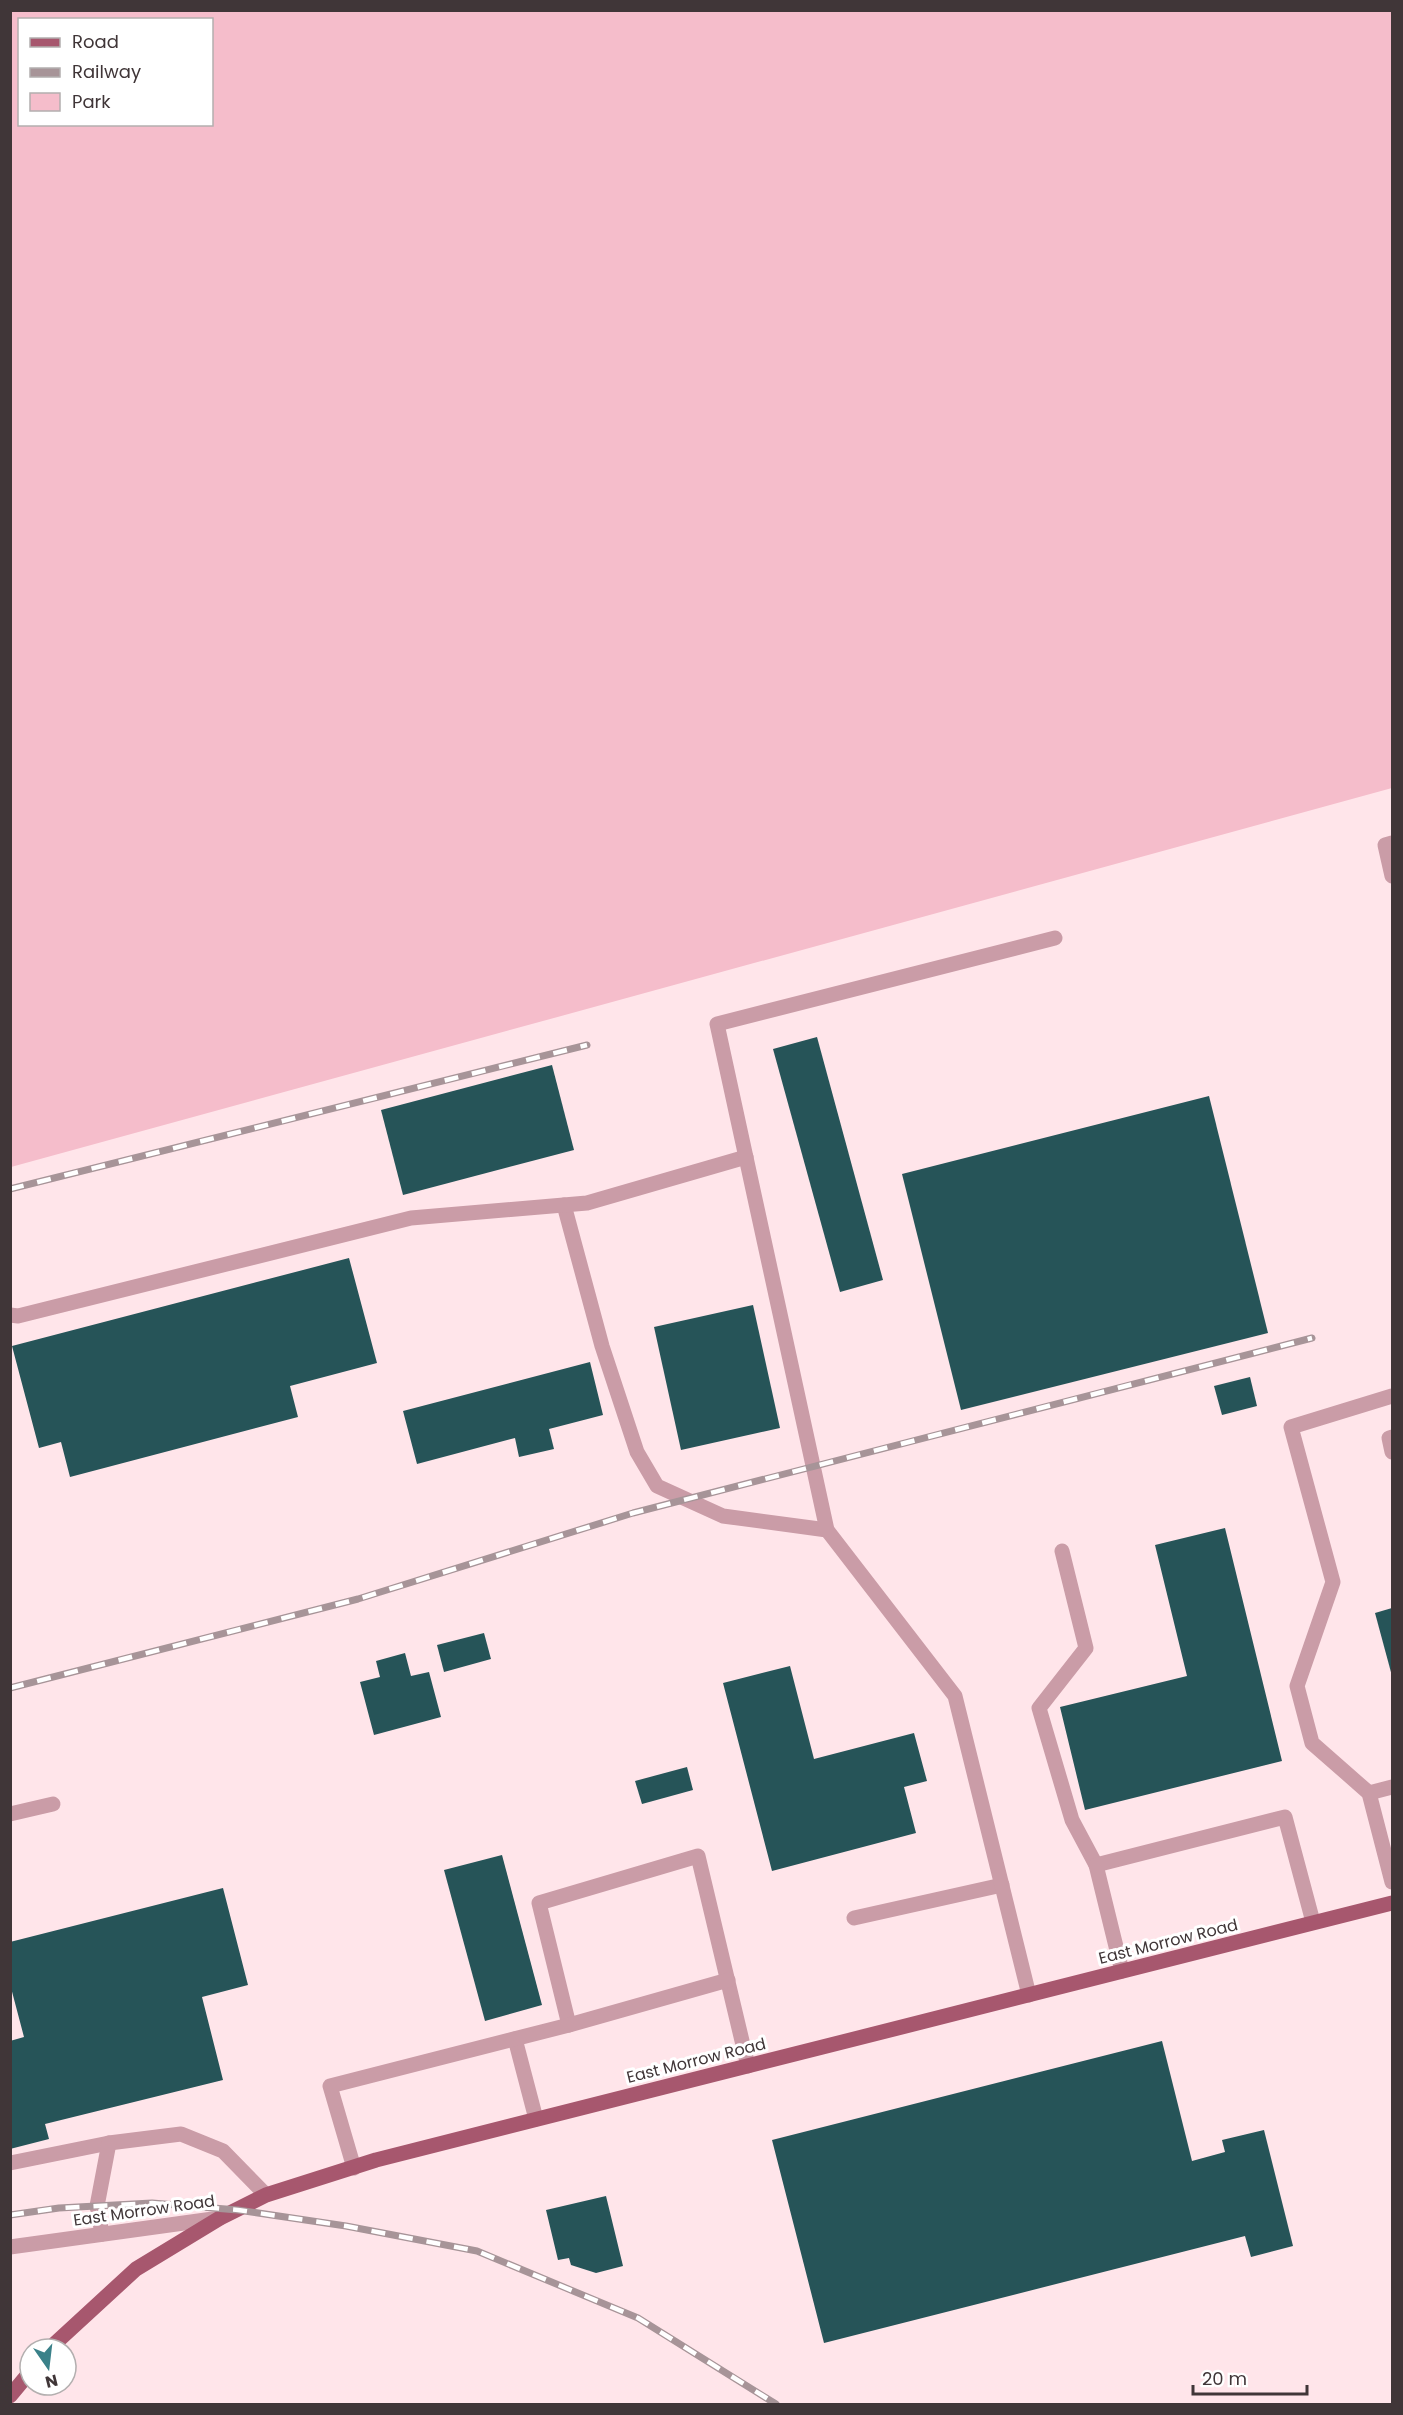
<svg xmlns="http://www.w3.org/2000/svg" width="1403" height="2415" viewBox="0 0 1403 2415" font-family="Poppins,sans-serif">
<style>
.green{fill:#f5bdcb;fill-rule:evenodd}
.building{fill:#265458}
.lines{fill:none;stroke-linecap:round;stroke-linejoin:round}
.minor{stroke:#ca9ca7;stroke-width:15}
.major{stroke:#a7576e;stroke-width:15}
.rail-casing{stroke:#a79498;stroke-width:7}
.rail{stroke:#fff;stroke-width:4.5;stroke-dasharray:14;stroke-linecap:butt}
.labels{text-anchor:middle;stroke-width:6;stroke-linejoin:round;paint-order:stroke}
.street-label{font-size:16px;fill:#403638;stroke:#fff}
</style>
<rect width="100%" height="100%" fill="#ffe5ea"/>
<path class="green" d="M11 10 1392 11V788L11 1167ZM20 20H212V124H20Z"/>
<g class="building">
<polygon points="817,1037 883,1280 840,1292 773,1049"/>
<polygon points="552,1065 574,1150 403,1195 381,1110"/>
<polygon points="1209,1096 1268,1333 961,1410 902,1174"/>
<polygon points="349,1258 377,1363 290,1386 298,1417 70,1477 61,1442 39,1448 12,1346"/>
<polygon points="753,1305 780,1428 681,1450 654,1327"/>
<polygon points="590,1362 603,1415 549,1429 554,1449 519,1457 515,1438 417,1464 403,1411"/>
<polygon points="1250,1377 1257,1406 1222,1415 1214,1386"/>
<polygon points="1225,1528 1282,1761 1085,1810 1060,1707 1187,1676 1155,1545"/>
<polygon points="1392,1608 1392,1676 1375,1613"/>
<polygon points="484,1633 491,1659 444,1672 437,1645"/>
<polygon points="405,1653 411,1676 429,1672 441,1717 374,1735 360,1682 380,1677 376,1661"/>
<polygon points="790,1666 814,1759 914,1733 927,1781 904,1787 916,1833 772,1871 723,1683"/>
<polygon points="687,1767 693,1790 642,1804 635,1781"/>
<polygon points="502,1855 542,2005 485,2021 444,1870"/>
<polygon points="223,1888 248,1985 202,1997 223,2080 45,2124 49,2139 10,2149 10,2041 24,2037 10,1984 10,1942"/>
<polygon points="1162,2041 1192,2161 1225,2152 1222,2140 1264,2130 1293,2246 1251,2257 1245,2236 824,2343 772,2140"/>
<polygon points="606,2196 623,2266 596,2273 571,2265 569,2258 558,2260 546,2210"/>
</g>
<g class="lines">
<g class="minor">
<polyline points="1392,843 1385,845 1392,876"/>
<polyline points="564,1205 602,1346 637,1452 657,1486 723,1516 827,1530"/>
<polyline points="10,1315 18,1316 411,1218 587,1203 746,1157"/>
<polyline points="1392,1396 1291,1427 1333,1582 1297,1686 1312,1743 1369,1793 1392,1882"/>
<polyline points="1392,1437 1389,1438 1392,1452"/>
<polyline points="1062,1551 1086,1648 1039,1708 1072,1820 1096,1865"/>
<polyline points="1369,1793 1392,1787"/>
<polyline points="10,1814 53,1804"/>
<polyline points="854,1918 1002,1885"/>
<polyline points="1122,1971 1096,1865 1285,1817 1313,1922"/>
<polyline points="1029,1995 955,1696 827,1530 717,1024 1055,938"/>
<polyline points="569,2025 539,1903 698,1856 748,2066"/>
<polyline points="515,2039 536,2119"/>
<polyline points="10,2163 109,2143 181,2134 223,2151 266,2195"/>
<polyline points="354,2168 330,2086 569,2025 728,1980"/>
<polyline points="102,2234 97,2206 109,2143"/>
<polyline points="10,2247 220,2218"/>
</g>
<g class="major">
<polyline points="49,2349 136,2269 220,2218 266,2195 376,2160 1392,1903"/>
<polyline points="10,2396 30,2372"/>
</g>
<g class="rail-casing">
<g id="rail">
<polyline points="10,1189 587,1045"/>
<polyline points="10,1688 358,1599 633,1513 1312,1338"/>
<polyline points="10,2215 59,2208 152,2203 238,2210 346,2226 477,2251 638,2318 776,2404"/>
</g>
</g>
<use href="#rail" class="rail"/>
</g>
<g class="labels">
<g class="street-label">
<text transform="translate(1168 1941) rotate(-14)" y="6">East Morrow Road</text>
<text transform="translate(696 2060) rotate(-14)" y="6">East Morrow Road</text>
<text transform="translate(144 2210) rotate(-8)" y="6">East Morrow Road</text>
</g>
</g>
<rect width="1403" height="2415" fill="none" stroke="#403638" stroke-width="24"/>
<rect x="18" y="18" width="195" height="108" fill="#ffffff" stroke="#b3afaf" stroke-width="1.5"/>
<rect x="30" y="38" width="30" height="9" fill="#a7576e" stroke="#b3afaf" stroke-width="1.5"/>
<text x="72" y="48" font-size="18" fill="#403638">Road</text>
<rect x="30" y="68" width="30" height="9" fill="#a79498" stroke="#b3afaf" stroke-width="1.5"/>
<text x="72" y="78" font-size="18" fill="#403638">Railway</text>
<rect x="30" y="93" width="30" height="18" fill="#f5bdcb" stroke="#b3afaf" stroke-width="1.5"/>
<text x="72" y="108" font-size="18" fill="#403638">Park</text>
<g transform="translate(48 2367) rotate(166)"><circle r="28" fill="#ffffff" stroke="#b3afaf" stroke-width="1.5"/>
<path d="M0-4.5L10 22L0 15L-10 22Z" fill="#3a8189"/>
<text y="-9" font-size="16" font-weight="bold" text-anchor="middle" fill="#403638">N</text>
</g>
<path d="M1193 2385v9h114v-9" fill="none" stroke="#403638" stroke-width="3"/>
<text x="1202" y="2385" font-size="18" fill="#403638" stroke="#ffffff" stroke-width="4.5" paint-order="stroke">20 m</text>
</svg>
